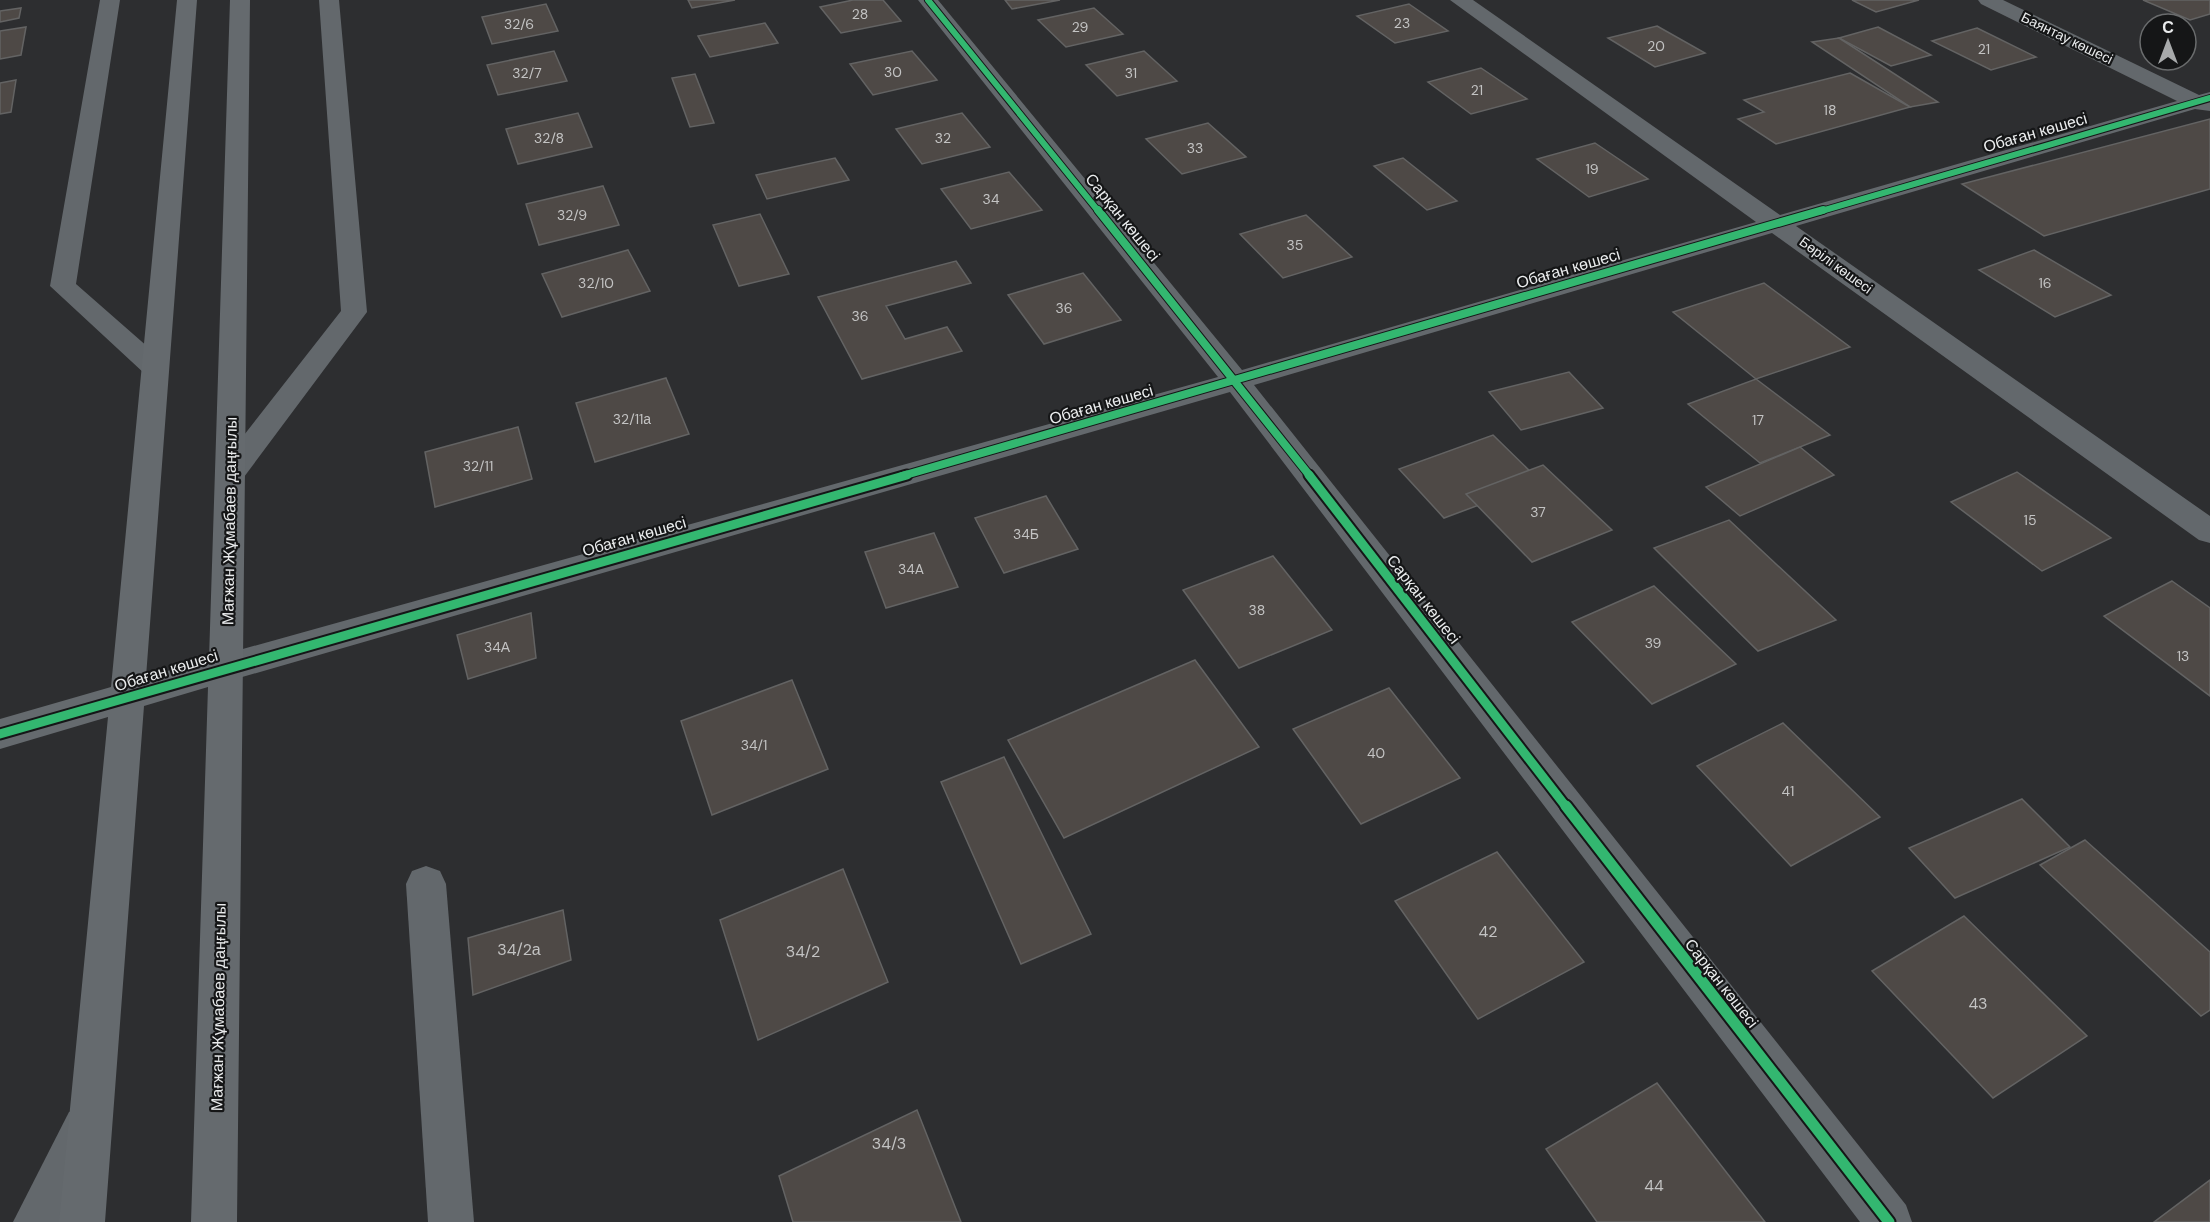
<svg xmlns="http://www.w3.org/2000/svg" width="2210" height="1222" viewBox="0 0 2210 1222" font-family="'DM Sans',sans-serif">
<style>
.building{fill:#4e4946;stroke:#636363;stroke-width:1.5}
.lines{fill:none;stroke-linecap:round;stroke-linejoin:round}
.street{fill:#63686c;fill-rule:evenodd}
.secondary{fill:#656a6e;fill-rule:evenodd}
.cycleway-far3-casing{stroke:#151617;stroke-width:8}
.cycleway-far2-casing{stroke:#151617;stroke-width:10}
.cycleway-far1-casing{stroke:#151617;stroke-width:13}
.cycleway-casing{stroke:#151617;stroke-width:15}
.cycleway-far3{stroke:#33b770;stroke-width:6}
.cycleway-far2{stroke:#33b770;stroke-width:8}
.cycleway-far1{stroke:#33b770;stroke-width:9}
.cycleway{stroke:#33b770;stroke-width:11}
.labels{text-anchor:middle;stroke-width:4.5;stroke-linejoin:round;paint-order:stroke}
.number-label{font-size:14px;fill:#c3c3c3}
.far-street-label{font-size:14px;fill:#eaeced;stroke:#151617}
.street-label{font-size:16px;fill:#eaeced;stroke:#151617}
.near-number-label{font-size:16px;fill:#c3c3c3}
</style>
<rect width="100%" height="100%" fill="#2d2e30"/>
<g class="building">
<polygon points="688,0 735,0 692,8"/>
<polygon points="853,0 883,0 901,21 841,33 820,7"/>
<polygon points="1005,0 1060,0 1012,9"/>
<polygon points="1852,0 1919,0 1876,12"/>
<polygon points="2143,0 2210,0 2210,14 2190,20"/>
<polygon points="546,4 558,31 492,44 482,17"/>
<polygon points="1409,4 1448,31 1395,43 1357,16"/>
<polygon points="21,8 19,18 0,22 0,11"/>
<polygon points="1094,8 1123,34 1066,47 1038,20"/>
<polygon points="765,23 778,43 710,57 698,36"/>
<polygon points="1657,26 1705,53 1655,67 1608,38"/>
<polygon points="26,27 21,55 0,59 0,31"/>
<polygon points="1878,27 1931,55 1891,66 1839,38"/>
<polygon points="1977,28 2036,57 1991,70 1932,41"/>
<polygon points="1839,38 1938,102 1910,107 1812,42"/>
<polygon points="554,51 567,81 498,95 487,65"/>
<polygon points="912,51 937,80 873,95 850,64"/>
<polygon points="1144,51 1177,81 1117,96 1086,65"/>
<polygon points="1481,68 1527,99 1471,114 1428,82"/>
<polygon points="1850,73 1910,107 1776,144 1738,119 1764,112 1744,100"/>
<polygon points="695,74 714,123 690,127 672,78"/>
<polygon points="16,80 11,112 0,114 0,83"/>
<polygon points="578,113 592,147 518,164 506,129"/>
<polygon points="962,113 990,147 922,164 896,129"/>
<polygon points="2210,119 2210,189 2044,236 1962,184"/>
<polygon points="1208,123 1246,157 1182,174 1146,139"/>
<polygon points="1595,143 1648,179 1589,197 1537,159"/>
<polygon points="835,158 849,180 767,199 756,175"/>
<polygon points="1403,158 1457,201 1427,210 1374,166"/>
<polygon points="1009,172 1042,210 971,229 941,189"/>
<polygon points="603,186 619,225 539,245 526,204"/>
<polygon points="760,214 789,274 739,286 713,225"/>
<polygon points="1306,215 1352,257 1283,278 1240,234"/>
<polygon points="628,250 650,291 562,317 542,274"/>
<polygon points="2034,250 2111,295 2055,317 1979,270"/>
<polygon points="956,261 971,283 886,306 905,339 947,327 962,351 862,379 818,297"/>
<polygon points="1083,273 1121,320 1044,344 1008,295"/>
<polygon points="1764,283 1850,347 1756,379 1673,312"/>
<polygon points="1569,372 1603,408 1521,430 1489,392"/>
<polygon points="666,378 689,434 595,462 576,403"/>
<polygon points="1756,379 1830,435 1760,463 1688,404"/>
<polygon points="518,427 532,479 435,507 425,452"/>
<polygon points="1493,435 1541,482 1444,518 1399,469"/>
<polygon points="1800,447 1834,475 1740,516 1706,487"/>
<polygon points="1543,465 1612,530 1532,562 1466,494"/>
<polygon points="2017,472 2111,538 2042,571 1951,502"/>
<polygon points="1046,496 1078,549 1004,573 975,518"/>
<polygon points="1729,520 1836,620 1758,651 1654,548"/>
<polygon points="934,533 958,587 886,608 865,552"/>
<polygon points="1273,556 1332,630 1239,668 1183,590"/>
<polygon points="2172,581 2210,608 2210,696 2104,616"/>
<polygon points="1654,586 1736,664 1652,704 1572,622"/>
<polygon points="531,613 536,658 468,679 457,635"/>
<polygon points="1195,660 1259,747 1064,838 1008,740"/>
<polygon points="792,680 828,769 712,815 681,721"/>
<polygon points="1389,688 1460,778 1361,824 1293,729"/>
<polygon points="1783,723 1880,817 1791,866 1697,766"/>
<polygon points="1004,757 1091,934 1021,964 941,782"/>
<polygon points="2022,799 2070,847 1955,898 1909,848"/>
<polygon points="2085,840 2210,952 2210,1010 2201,1016 2040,865"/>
<polygon points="1497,852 1584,962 1478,1019 1395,901"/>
<polygon points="843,869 888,982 758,1040 720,920"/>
<polygon points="563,910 571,960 473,995 468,938"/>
<polygon points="1964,916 2087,1036 1993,1098 1872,971"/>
<polygon points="1657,1083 1765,1222 1597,1222 1546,1149"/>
<polygon points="917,1110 961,1222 793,1222 779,1176"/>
<polygon points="2210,1180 2210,1222 2154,1222"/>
</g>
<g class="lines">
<g class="street">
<polygon points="100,0 120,0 76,284 165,362 169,368 165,374 155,377 145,374 50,286"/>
<polygon points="319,0 339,0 367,312 241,481 230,484 219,481 215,474 219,467 341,311"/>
<polygon points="918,0 938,0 1242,370 1756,222 1450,0 1473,0 1780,215 2177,101 1981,4 1978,0 2003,0 2199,95 2210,92 2210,111 2195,109 1796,226 2210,516 2210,543 2199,540 1772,233 1254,385 1906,1205 1912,1222 1860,1222 1230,392 225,682 213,678 208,668 213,658 225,654 1218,377"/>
<polygon points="426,866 440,871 446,884 474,1222 428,1222 406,884 412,871"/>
<polygon points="85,1106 101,1112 107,1128 61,1222 13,1222 69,1112"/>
</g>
<polygon class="secondary" points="177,0 197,0 146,677 209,659 230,0 250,0 237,1222 191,1222 208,687 144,706 105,1222 59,1222 108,717 0,749 0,719 111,687"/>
<g class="cycleway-far3-casing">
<g id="cycleway-far3">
<polyline points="928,0 1099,212"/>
<polyline points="1818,212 2210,98"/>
</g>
</g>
<g class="cycleway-far2-casing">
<g id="cycleway-far2">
<polyline points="1098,210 1310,476"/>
<polyline points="902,476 1823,210"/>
</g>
</g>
<g class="cycleway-far1-casing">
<g id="cycleway-far1">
<polyline points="1309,475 1567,808"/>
<polyline points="0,734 907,475"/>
</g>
</g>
<g class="cycleway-casing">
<polyline id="cycleway" points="1566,806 1889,1222"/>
</g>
<use href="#cycleway-far3" class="cycleway-far3"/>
<use href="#cycleway-far2" class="cycleway-far2"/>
<use href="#cycleway-far1" class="cycleway-far1"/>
<use href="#cycleway" class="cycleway"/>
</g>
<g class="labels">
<g class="number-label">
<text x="860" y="19">28</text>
<text x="1402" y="28">23</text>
<text x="519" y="29">32/6</text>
<text x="1080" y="32">29</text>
<text x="1656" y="51">20</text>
<text x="1984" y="54">21</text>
<text x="893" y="77">30</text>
<text x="527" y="78">32/7</text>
<text x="1131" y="78">31</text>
<text x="1477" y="95">21</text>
<text x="1830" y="115">18</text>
<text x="549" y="143">32/8</text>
<text x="943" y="143">32</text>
<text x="1195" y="153">33</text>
<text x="1592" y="174">19</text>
<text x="991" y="204">34</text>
<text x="572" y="220">32/9</text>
<text x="1295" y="250">35</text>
<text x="596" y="288">32/10</text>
<text x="2045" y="288">16</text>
<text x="1064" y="313">36</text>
<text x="860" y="321">36</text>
<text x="632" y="424">32/11а</text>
<text x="1758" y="425">17</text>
<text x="478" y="471">32/11</text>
<text x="1538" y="517">37</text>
<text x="2030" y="525">15</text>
<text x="1026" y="539">34Б</text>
<text x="911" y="574">34A</text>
<text x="1257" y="615">38</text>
<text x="1653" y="648">39</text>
<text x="497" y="652">34А</text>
<text x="2183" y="661">13</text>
<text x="754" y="750">34/1</text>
<text x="1376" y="758">40</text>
<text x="1788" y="796">41</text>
</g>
<g class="far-street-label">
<text transform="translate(2067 38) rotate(26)" y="5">Баянтау көшесі</text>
<text transform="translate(1836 265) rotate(36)" y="5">Бөрілі көшесі</text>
</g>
<g class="street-label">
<text transform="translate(2035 132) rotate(-16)" y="6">Обаған көшесі</text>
<text transform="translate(1123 217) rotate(51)" y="6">Сарқан көшесі</text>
<text transform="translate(1568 268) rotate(-16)" y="6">Обаған көшесі</text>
<text transform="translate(1101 404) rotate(-16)" y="6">Обаған көшесі</text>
<text transform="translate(229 521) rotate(-89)" y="6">Мағжан Жұмабаев даңғылы</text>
<text transform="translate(634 536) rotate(-16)" y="6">Обаған көшесі</text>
<text transform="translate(1424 599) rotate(52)" y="6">Сарқан көшесі</text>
<text transform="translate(166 670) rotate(-17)" y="6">Обаған көшесі</text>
<text transform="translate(1722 983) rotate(52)" y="6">Сарқан көшесі</text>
<text transform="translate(218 1007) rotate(-89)" y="6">Мағжан Жұмабаев даңғылы</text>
</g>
<g class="near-number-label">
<text x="1488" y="937">42</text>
<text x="519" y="955">34/2а</text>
<text x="803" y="957">34/2</text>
<text x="1978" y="1009">43</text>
<text x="889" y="1149">34/3</text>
<text x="1654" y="1191">44</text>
</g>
</g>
<g transform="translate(2168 42)"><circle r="28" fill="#151617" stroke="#6a6c6d" stroke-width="1.5"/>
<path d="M0-4.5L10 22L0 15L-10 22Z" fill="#a8aaab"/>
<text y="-9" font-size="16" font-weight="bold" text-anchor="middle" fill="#eaeced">С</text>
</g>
</svg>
